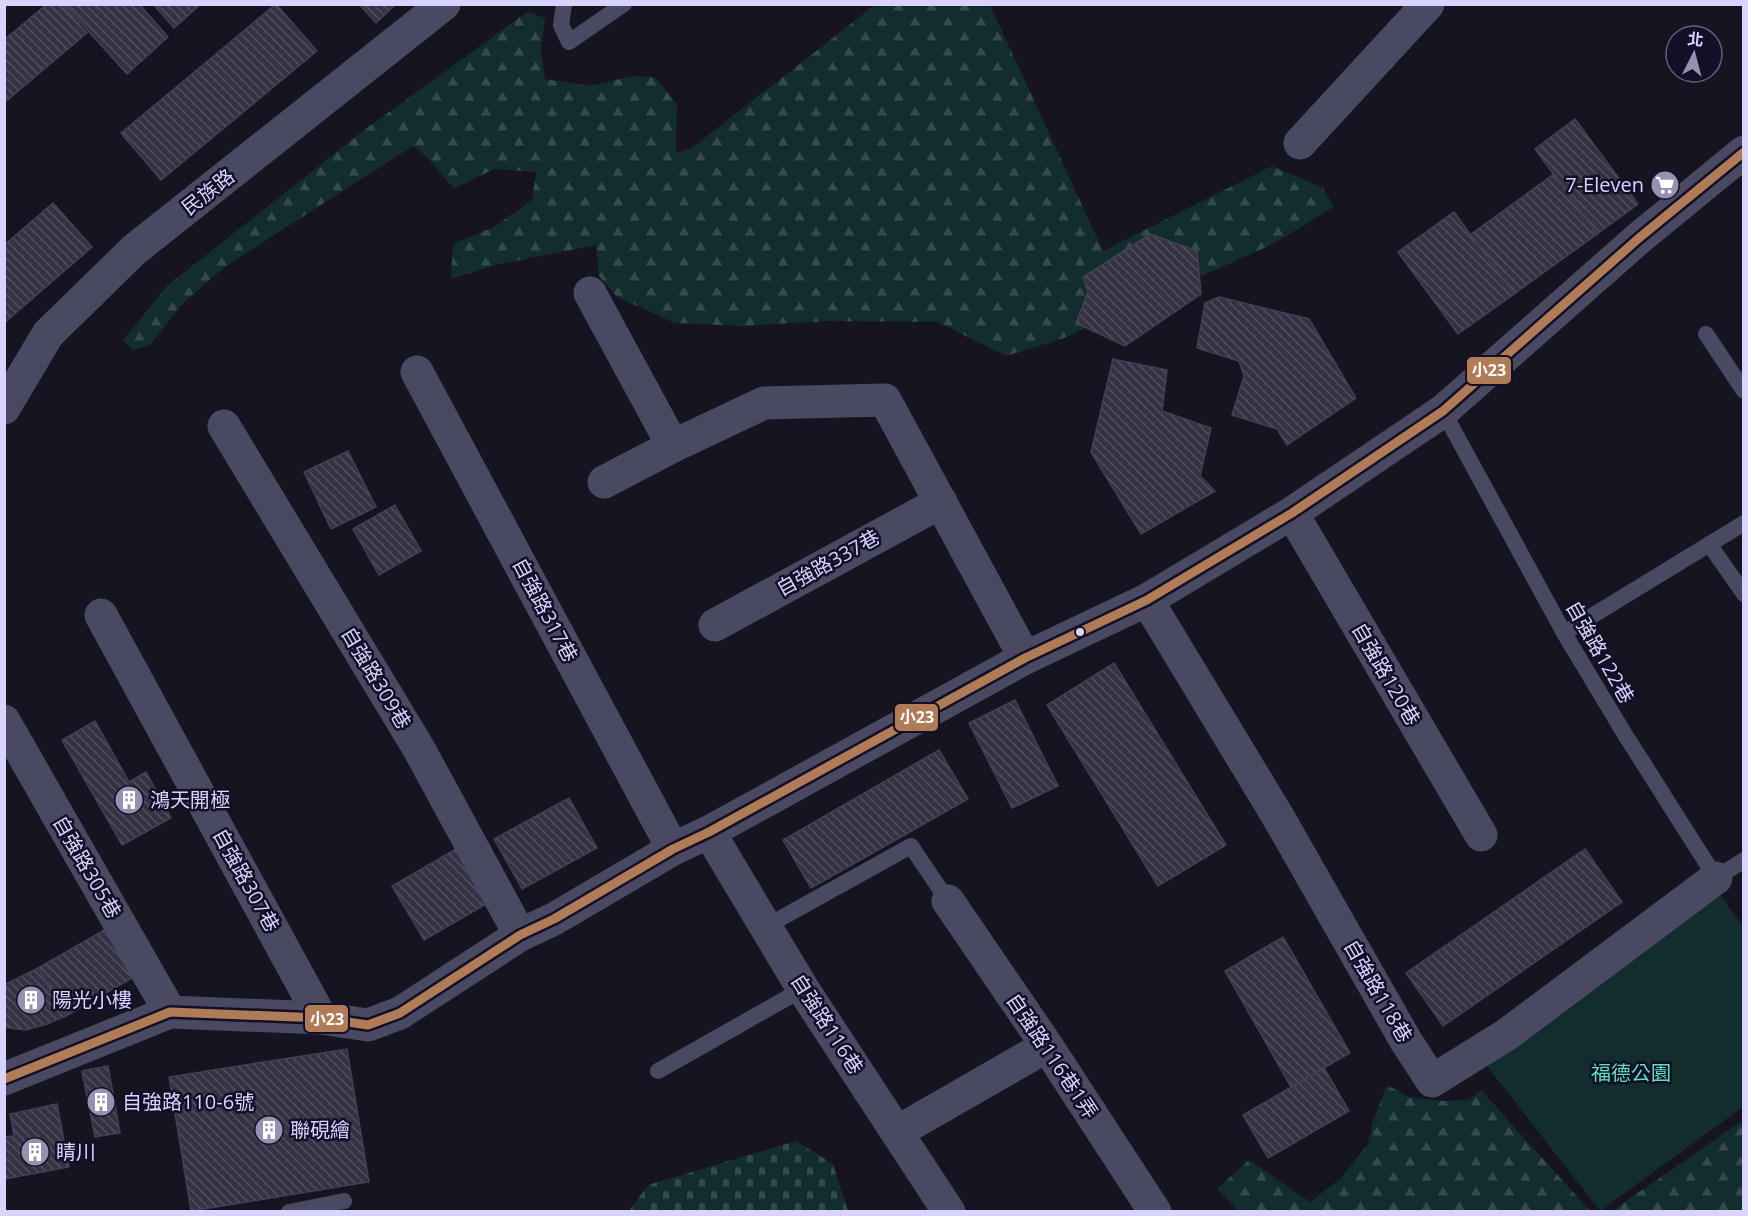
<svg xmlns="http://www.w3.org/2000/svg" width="1748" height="1216" viewBox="0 0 1748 1216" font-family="'Open Sans','Noto Sans TC',sans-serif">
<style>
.forest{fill:url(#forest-firs)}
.cemetery{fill:url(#cemetery-stones)}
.green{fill:#132c2d}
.building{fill:url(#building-back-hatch);stroke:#433f54;stroke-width:1.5}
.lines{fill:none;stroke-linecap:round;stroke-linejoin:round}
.service{stroke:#4a4962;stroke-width:16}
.minor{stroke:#4a4962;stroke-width:33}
.bus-1-casing{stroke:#130f26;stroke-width:14}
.bus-1{stroke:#b07c57;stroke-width:9}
.bus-dot{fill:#d9d4ff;stroke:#130f26;stroke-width:2}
.labels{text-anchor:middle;stroke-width:5;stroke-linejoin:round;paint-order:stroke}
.poi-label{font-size:20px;fill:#d9d4ff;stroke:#130f26;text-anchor:start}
.street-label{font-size:20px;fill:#d9d4ff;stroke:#130f26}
.park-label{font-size:20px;fill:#5fe0c0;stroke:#130f26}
.line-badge{stroke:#130f26;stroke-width:2}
.badge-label{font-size:16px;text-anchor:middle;font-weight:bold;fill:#fff}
</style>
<defs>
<pattern id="forest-firs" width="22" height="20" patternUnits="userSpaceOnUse" patternTransform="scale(1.5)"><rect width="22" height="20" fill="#132c2d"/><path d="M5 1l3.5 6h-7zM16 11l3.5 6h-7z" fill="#354a4c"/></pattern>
<pattern id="cemetery-stones" width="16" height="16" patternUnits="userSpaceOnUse" patternTransform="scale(1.5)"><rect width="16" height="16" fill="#132c2d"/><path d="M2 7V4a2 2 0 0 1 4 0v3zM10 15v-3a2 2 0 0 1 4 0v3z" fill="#354a4c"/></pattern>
<pattern id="building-back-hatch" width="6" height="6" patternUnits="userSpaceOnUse" patternTransform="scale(1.5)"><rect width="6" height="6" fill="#343243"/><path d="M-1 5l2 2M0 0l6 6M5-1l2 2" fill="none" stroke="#514f5f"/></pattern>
</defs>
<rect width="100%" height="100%" fill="#161421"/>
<g class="forest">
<polygon points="875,5 990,5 1103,251 1272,166 1323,188 1334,207 1273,244 1064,338 1006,356 938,322 826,321 741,326 675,323 617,297 599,276 596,245 496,265 451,279 453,244 494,227 532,200 536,172 494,169 454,189 428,158 413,146 226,266 183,303 150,345 133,350 123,340 167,286 363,131 527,12 545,18 541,49 545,79 590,86 632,76 655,77 677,104 676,153 693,147"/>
<polygon points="1387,1085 1409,1097 1444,1101 1468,1100 1481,1090 1590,1211 1239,1211 1217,1189 1249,1160 1310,1202 1340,1179 1368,1144 1373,1121"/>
<polygon points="1743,1120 1743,1211 1612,1211"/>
</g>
<polygon class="cemetery" points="796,1141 833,1164 848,1211 629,1211 648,1185"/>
<polygon class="green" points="1719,893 1743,926 1743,1107 1600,1211 1484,1062"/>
<g class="building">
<polygon points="47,4 62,4 87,33 4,103 4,40"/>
<polygon points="64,4 139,4 168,37 127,74"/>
<polygon points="153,4 201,4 174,28"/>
<polygon points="276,4 317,51 161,180 121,133"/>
<polygon points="359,4 396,4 376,23"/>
<polygon points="1575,119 1638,204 1597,234 1535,149"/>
<polygon points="1554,174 1597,234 1514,294 1470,235"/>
<polygon points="53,203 92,247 4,323 4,245"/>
<polygon points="1454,212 1514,294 1458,334 1398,252"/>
<polygon points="1150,234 1197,251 1201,294 1125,346 1076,323 1088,292 1083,277"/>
<polygon points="1219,297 1309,319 1356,398 1287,445 1277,429 1232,415 1244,376 1239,361 1197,348 1205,303"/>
<polygon points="1113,359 1167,370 1162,411 1211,428 1200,476 1215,491 1141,534 1091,452"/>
<polygon points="348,451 376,507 331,529 304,472"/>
<polygon points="395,505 421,551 379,575 353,529"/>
<polygon points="1114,663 1226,845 1158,886 1047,705"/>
<polygon points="1015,700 1058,786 1012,808 969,723"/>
<polygon points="95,721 129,782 146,772 171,818 122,845 62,740"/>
<polygon points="939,750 968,799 811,888 783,840"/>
<polygon points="569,798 597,848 522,889 494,839"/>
<polygon points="456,849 488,903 424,940 392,886"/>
<polygon points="1585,849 1622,902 1443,1026 1406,973"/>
<polygon points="106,929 134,977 66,1016 38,968"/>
<polygon points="1283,937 1350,1053 1291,1087 1225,971"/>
<polygon points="38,968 66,1016 47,1024 25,1030 4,1027 4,985"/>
<polygon points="347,1049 369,1182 191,1211 169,1077"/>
<polygon points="108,1066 120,1133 95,1137 82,1071"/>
<polygon points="1324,1068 1349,1111 1268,1158 1243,1115"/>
<polygon points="57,1104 69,1167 4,1179 4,1137 14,1136 10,1114"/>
</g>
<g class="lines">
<g class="service">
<polyline points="564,4 561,25 569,42 624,4"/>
<polyline points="1706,334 1744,391"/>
<polyline points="1443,411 1564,633 1624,733 1716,878 1744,860"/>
<polyline points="1709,544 1744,594"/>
<polyline points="1564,633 1744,523"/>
<polyline points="765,927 911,846 948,901"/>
<polyline points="658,1071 803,989"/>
<polyline points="289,1212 344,1201"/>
</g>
<g class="minor">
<polyline points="1300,143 1428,4"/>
<polyline points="590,293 673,446"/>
<polyline points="417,372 673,849"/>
<polyline points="4,408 48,334 134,250 444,4"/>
<polyline points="224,426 419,749 520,935"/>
<polyline points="604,482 673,446 764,403 885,400 1025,658"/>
<polyline points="1292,513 1481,835"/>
<polyline points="1147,600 1277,815 1406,1041 1432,1081 1506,1035 1716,878"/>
<polyline points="101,615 321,1018"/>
<polyline points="715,625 941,502"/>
<polyline points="4,721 170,1012"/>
<polyline points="709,832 803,989 949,1212"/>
<polyline points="948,901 1047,1046 1155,1212"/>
<polyline points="4,1079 170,1012 321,1018 368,1025 400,1013 520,935 554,919 673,849 709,832 1025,658 1147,600 1292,513 1443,411 1639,238 1744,152"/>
<polyline points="897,1132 1047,1046"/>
</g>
<g class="bus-1-casing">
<polyline id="bus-1" points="4,1079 170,1012 321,1018 368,1025 400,1013 520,935 554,919 673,849 709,832 1025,658 1147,600 1292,513 1443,411 1639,238 1744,152"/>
</g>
<use href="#bus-1" class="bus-1"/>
</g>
<defs>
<g id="supermarket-disc" transform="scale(1.5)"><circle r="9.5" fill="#9591b1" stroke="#130f26"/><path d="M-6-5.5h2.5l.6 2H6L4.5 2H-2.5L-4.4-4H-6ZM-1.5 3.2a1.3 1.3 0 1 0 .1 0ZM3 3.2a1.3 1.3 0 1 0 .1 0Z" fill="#fff"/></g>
<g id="building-disc" transform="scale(1.5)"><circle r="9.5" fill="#9591b1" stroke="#130f26"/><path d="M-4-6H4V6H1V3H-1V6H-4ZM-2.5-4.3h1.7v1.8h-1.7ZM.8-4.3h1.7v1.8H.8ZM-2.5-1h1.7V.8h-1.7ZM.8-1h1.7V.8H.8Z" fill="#fff"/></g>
</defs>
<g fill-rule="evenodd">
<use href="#supermarket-disc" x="1665" y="185"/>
<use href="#building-disc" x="129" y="800"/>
<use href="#building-disc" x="31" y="1000"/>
<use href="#building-disc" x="101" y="1102"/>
<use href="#building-disc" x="269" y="1130"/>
<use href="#building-disc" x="35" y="1152"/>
</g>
<circle class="bus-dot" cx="1080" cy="632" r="5"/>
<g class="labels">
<g class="poi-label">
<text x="1644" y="192" text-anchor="end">7-Eleven</text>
<text x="150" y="807">鴻天開極</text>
<text x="52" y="1007">陽光小樓</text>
<text x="122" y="1109">自強路110-6號</text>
<text x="290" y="1137">聯硯繪</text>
<text x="56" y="1159">睛川</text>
</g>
<g class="street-label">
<text transform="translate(208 192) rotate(-38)" y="7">民族路</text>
<text transform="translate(828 563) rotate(-29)" y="7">自強路337巷</text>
<text transform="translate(545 610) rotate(62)" y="7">自強路317巷</text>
<text transform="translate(1600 652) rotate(60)" y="7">自強路122巷</text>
<text transform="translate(1386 674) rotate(60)" y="7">自強路120巷</text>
<text transform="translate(376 678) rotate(59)" y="7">自強路309巷</text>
<text transform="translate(87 867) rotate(60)" y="7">自強路305巷</text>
<text transform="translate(246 880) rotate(61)" y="7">自強路307巷</text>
<text transform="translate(1378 991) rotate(60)" y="7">自強路118巷</text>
<text transform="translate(827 1024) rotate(57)" y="7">自強路116巷</text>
<text transform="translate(1052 1056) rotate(56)" y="7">自強路116巷1弄</text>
</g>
<g class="park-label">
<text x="1631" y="1080">福德公園</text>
</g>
</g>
<g class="line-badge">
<rect x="1466" y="356" width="46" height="29" rx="6" fill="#b07c57"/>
<rect x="894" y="703" width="45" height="29" rx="6" fill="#b07c57"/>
<rect x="304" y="1004" width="45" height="29" rx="6" fill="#b07c57"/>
</g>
<g class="badge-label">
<text x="1489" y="376">小23</text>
<text x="917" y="723">小23</text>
<text x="327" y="1025">小23</text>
</g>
<rect width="1748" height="1216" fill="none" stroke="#d9d4ff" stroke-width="12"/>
<g transform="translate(1694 54) rotate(6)"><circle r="28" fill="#130f26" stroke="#625e7d" stroke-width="1.5"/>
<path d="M0-4.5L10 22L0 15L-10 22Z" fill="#9591b1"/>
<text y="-9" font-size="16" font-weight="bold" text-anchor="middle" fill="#d9d4ff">北</text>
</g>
</svg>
